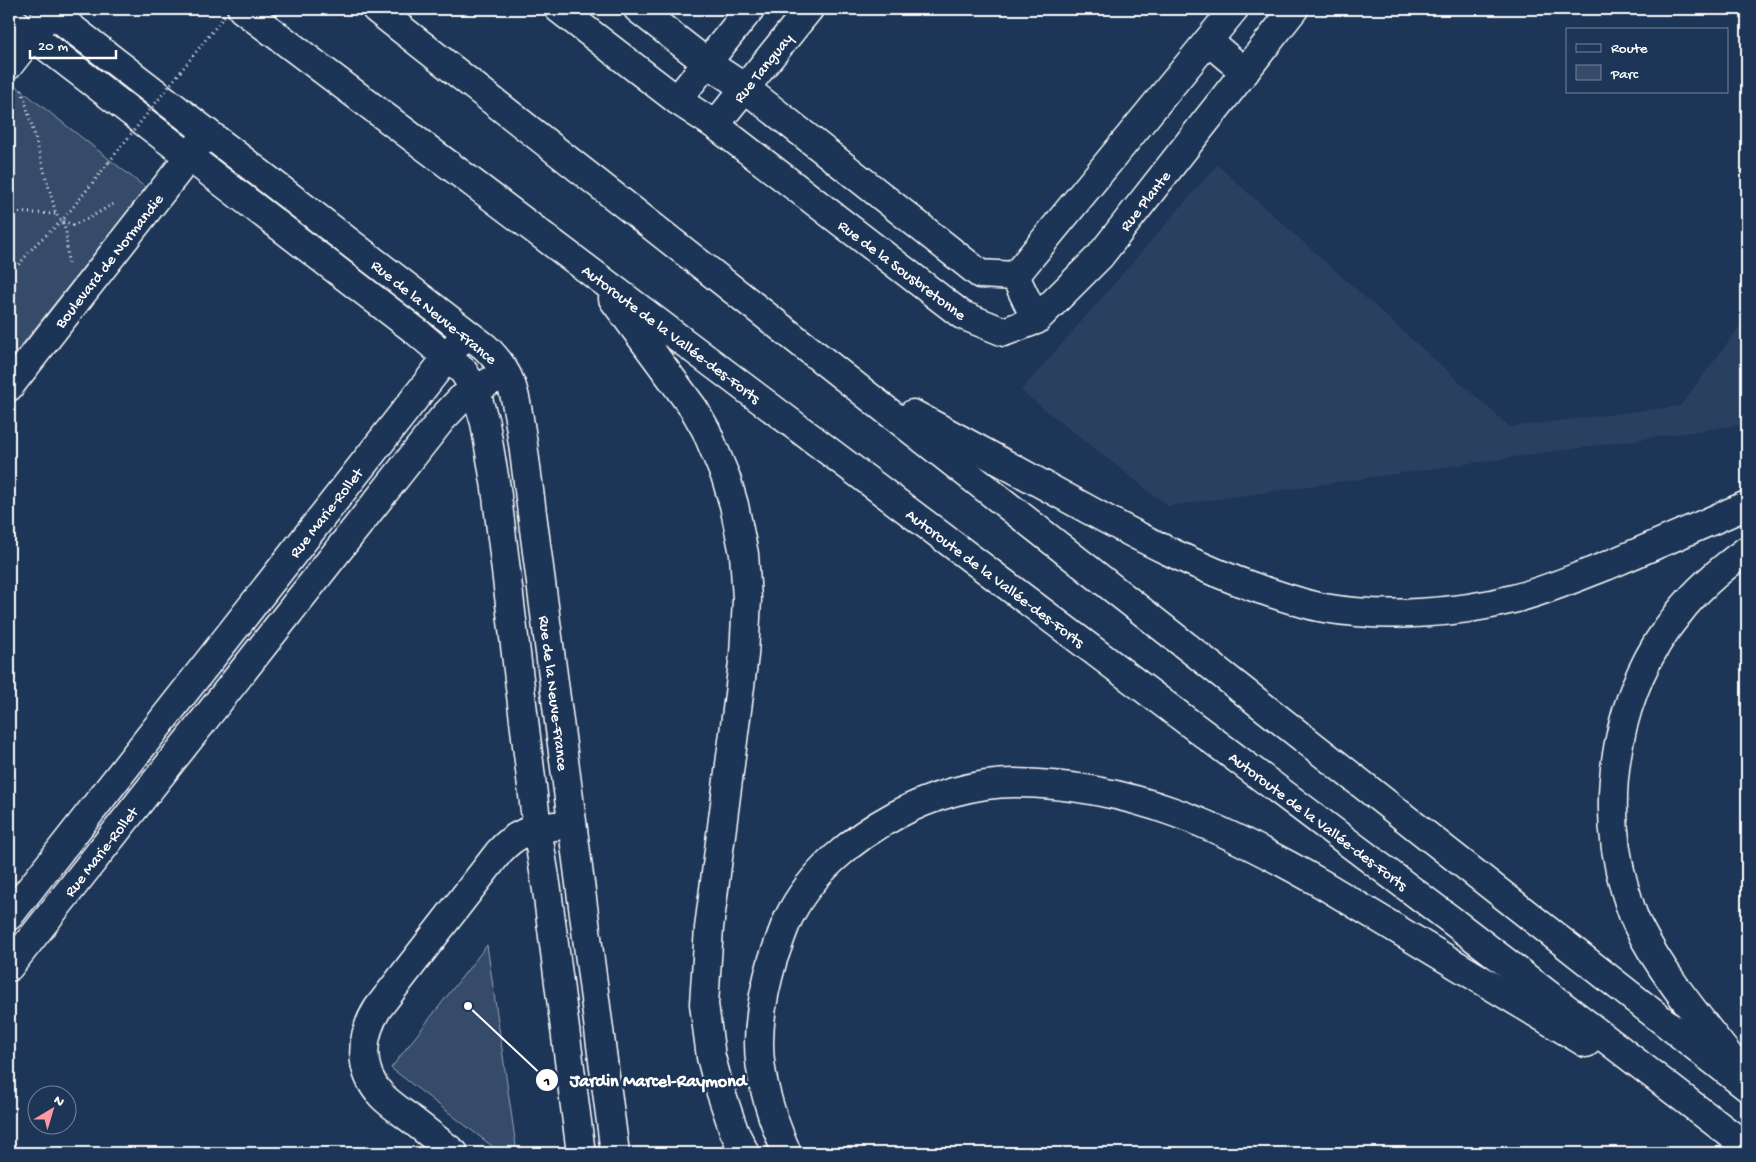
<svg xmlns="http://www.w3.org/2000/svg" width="1756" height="1162" viewBox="0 0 1756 1162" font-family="'Gochi Hand',sans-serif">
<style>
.built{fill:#2a4161}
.green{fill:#364b69;stroke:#9aa5b4}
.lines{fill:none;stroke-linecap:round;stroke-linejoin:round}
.street-casing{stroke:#fff;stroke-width:31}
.highway-casing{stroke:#fff;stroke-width:31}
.path{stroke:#fff;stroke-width:3;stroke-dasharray:1 4;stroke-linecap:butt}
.street{stroke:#1d3557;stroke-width:28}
.highway{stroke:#1d3557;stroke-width:28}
.path-bridge{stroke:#fff;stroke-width:3;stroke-dasharray:1 4;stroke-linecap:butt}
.labels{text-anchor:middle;stroke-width:5;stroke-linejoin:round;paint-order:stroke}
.street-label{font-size:16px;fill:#fff;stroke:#1d3557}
.leader{fill:none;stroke:#fff;stroke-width:2}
.callout-dot{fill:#fff;stroke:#1d3557;stroke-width:2}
.mark-label{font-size:15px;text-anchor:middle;font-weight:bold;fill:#111}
.callout-label{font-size:18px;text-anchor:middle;font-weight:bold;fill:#fff;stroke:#1d3557;stroke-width:5;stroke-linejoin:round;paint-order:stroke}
</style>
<rect width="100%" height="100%" fill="#1d3557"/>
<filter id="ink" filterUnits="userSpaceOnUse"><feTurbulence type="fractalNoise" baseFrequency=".02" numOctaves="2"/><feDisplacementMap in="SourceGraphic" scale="10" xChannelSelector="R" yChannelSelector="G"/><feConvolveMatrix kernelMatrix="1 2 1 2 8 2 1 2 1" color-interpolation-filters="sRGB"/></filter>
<g filter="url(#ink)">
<polygon class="built" points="1217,165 1510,427 1680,406 1747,317 1747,424 1168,506 1021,391"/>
<g class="green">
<polygon points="16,86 146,188 9,361 9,94"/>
<polygon points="487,945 517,1153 501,1153 391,1068"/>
</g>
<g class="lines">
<g class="street-casing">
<g id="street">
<path d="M47 9 485 347C517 377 516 403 523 444L615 1153"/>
<polyline points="559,9 677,100 715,125 962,315 1004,332 1036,320 1100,256 1294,9"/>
<polyline points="638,9 707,63 745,88 980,274 1015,276"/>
<polyline points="9,18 417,332 463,371 475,389 485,423 496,488 537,828 547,890 581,1153"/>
<polyline points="1208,41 1245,72"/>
<polyline points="9,65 42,23"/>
<polyline points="677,100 750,9"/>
<polyline points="715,125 809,9"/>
<polyline points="1015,276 1234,9"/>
<polyline points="1015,276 1036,320"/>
<polyline points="9,387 199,144"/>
<polyline points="9,916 459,342"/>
<polyline points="9,967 442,419 461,399 491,381"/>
<path d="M454 1153C440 1142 426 1131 412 1120 402 1112 391 1105 382 1096 358 1071 360 1036 378 1008L499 852C516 833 530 829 555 826"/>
</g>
</g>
<g class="highway-casing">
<g id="highway">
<polyline points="242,9 1451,920 1747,1147"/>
<polyline points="376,9 1747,1087"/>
<polyline points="613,299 694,409 706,430 726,478 734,505 744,554 747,599 744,655 709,928 704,1004 711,1057 718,1084 734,1131 745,1153"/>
<path d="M913 414C969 444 1024 474 1080 505 1138 537 1196 567 1259 589 1281 596 1302 604 1324 608 1382 618 1456 614 1513 599 1545 591 1575 578 1606 566 1653 546 1700 526 1747 505"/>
<path d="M1736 1065C1701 1020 1663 976 1638 926 1632 915 1629 902 1625 890 1598 798 1617 689 1678 614 1697 589 1722 568 1747 550"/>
<path d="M787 1153C772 1119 759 1080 759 1043 759 1014 765 986 773 959 778 946 782 932 788 919 810 873 853 838 896 815 931 796 975 783 1015 783 1132 784 1222 827 1322 884L1586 1043"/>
</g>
</g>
<g class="path">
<polyline points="22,90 52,199 56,214 62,221 66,231 68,264"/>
<polyline points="9,212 56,214"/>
<polyline points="63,221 73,225 89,218 115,203"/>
<polyline points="9,276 37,243 62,221 109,162"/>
</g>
<use href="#street" class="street"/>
<use href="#highway" class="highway"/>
<polyline class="path-bridge" points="109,162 230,9"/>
</g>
</g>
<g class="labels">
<g class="street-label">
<text transform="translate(762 67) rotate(-51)" y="6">Rue Tanguay</text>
<text transform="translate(1144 200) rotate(-52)" y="6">Rue Plante</text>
<text transform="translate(108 260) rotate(-52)" y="6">Boulevard de Normandie</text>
<text transform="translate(903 269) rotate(37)" y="6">Rue de la Sousbretonne</text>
<text transform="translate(435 311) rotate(39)" y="6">Rue de la Neuve-France</text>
<text transform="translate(672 333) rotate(37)" y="6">Autoroute de la Vallée-des-Forts</text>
<text transform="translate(325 512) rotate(-52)" y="6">Rue Marie-Rollet</text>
<text transform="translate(996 577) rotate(37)" y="6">Autoroute de la Vallée-des-Forts</text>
<text transform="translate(555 693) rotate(83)" y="6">Rue de la Neuve-France</text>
<text transform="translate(1319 820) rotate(37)" y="6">Autoroute de la Vallée-des-Forts</text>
<text transform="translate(100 851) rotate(-52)" y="6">Rue Marie-Rollet</text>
</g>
</g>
<path class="leader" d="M468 1006L547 1080"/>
<g class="callout-dot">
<circle cx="468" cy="1006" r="5"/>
<circle cx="547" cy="1080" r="12"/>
</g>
<g class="mark-label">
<text x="547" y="1085">1</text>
</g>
<g class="callout-label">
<text x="658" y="1086">Jardin Marcel-Raymond</text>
</g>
<rect width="1756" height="1162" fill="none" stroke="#1d3557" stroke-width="30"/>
<rect x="15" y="15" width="1726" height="1132" fill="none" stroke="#fff" stroke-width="2" filter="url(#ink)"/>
<rect x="1566" y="28" width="162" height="65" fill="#1d3557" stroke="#77869a"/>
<rect x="1576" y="44" width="25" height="8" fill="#1d3557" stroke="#77869a"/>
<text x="1611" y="52" font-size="15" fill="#ffffff">Route</text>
<rect x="1576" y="65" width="25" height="15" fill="#364b69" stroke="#77869a"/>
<text x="1611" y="78" font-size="15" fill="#ffffff">Parc</text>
<g transform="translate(52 1110) rotate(38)"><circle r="24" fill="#1d3557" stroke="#77869a"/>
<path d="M0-4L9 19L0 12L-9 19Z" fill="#ff9aa2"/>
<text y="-8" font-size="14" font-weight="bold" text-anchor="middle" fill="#ffffff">N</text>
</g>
<path d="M30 50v8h86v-8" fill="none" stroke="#ffffff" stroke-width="2.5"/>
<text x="38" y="50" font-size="15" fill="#ffffff" stroke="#1d3557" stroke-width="4" paint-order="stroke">20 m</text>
</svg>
